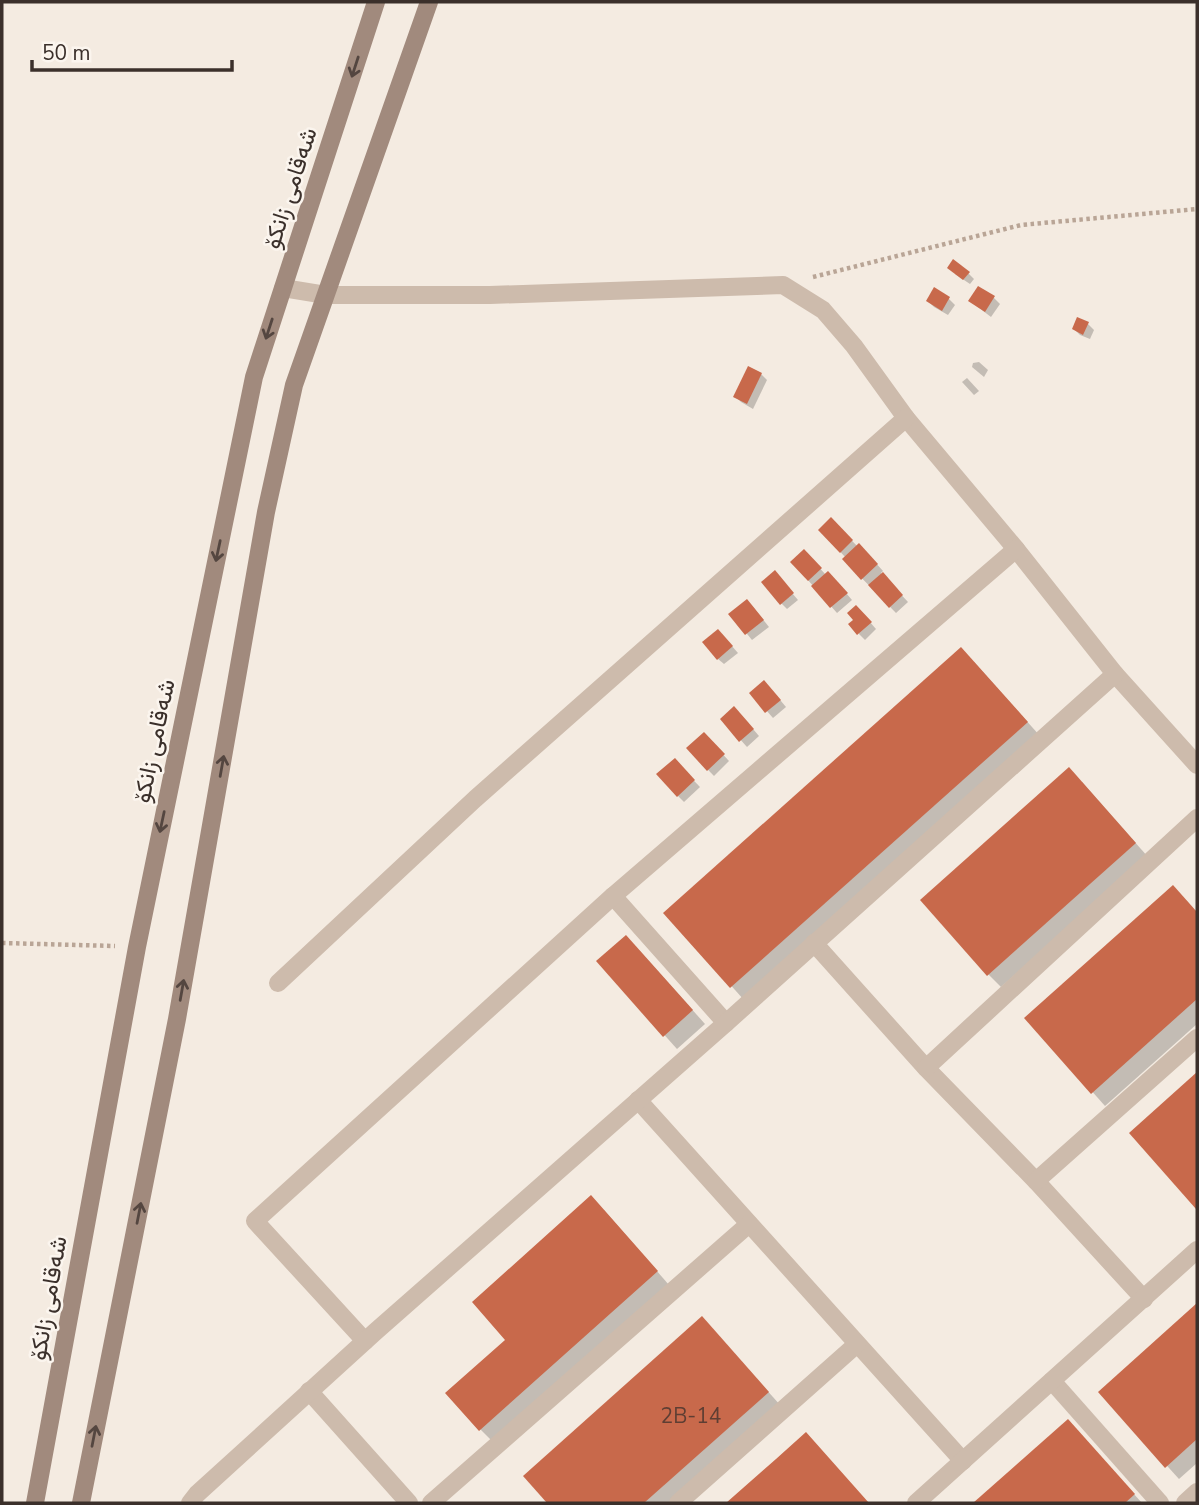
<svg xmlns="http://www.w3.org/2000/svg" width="1199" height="1505" viewBox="0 0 1199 1505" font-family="'Nunito Sans',Vazirmatn,sans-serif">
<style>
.shadow{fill:#0003}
.building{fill:#c8694b}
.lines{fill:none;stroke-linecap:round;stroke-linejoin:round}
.path{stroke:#b9a596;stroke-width:4.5;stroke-dasharray:3.5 3.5;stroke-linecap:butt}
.minor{stroke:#cdbbac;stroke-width:18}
.secondary{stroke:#a18a7d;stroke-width:18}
.oneway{stroke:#544640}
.labels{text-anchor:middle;stroke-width:5;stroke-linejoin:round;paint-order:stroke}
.number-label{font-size:21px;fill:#5e3e33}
.street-label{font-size:24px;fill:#3b302b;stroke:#fbf5ee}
</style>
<rect width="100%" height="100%" fill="#f4ebe1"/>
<g class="shadow">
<polygon points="968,273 974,279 970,284 955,274"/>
<polygon points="979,288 994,298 1000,304 991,317 970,301"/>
<polygon points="949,299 955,305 948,315 934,307 928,301"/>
<polygon points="1088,324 1094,330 1090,339 1080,335 1074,329"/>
<polygon points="979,362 988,370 984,377 972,367 973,363"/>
<polygon points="761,374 767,380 753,409 741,402 735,396"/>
<polygon points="967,378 979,391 974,395 962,382"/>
<polygon points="831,519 858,547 865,551 883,571 881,573 908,602 896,613 844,560 846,558 820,530"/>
<polygon points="804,551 826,575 834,579 852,600 837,613 792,562"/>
<polygon points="780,579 798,600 787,609 781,603"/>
<polygon points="753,607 769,627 752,640 731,614"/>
<polygon points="862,613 876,629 865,640 859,634"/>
<polygon points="724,637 738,653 724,664 718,659"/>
<polygon points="974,662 1040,736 744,1000 666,913"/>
<polygon points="770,688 786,707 773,718 751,693"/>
<polygon points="740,714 759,736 747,747 722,719"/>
<polygon points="704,734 729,761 714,776 688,749"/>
<polygon points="674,760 700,787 684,802 678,796"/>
<polygon points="1082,782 1148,857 1001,987 988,974"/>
<polygon points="1186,900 1197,913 1197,1024 1105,1106 1027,1018"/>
<polygon points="639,950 705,1024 677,1049 599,962"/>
<polygon points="1197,1075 1197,1208 1131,1133"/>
<polygon points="604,1210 669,1285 493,1442 480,1429 507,1340"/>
<polygon points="1197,1306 1197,1463 1179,1479 1100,1392"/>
<polygon points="715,1332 781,1406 672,1503 549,1503 526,1476"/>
<polygon points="1068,1421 1142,1503 976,1503"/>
<polygon points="806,1434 868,1503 728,1503"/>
</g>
<g class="building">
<polygon points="953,259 970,272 963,280 947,268"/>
<polygon points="978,286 995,296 985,312 968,301"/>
<polygon points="934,287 950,297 942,311 926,301"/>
<polygon points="1077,317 1089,322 1083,335 1072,329"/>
<polygon points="748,366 762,373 747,404 733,397"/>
<polygon points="831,517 853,540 840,553 818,530"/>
<polygon points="859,543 878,564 861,580 842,559"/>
<polygon points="804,549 822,568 808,581 790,562"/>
<polygon points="775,570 794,593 780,605 761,582"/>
<polygon points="828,571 848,593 830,608 811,586"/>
<polygon points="883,572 903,595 889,608 868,585"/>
<polygon points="747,599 764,620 745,635 728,614"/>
<polygon points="856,605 872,622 857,635 848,624 853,620 847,613"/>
<polygon points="718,629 733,646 717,660 702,642"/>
<polygon points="961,647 1028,722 730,988 663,913"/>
<polygon points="764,680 781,700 765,713 749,693"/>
<polygon points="734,706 754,729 739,742 720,719"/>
<polygon points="704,732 725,754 707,771 686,748"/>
<polygon points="675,758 695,780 677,797 656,774"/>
<polygon points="1069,767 1136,843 987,976 920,900"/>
<polygon points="1173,885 1197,912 1197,999 1091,1094 1024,1018"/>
<polygon points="626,935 693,1010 663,1037 596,961"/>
<polygon points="1197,1072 1197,1207 1196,1209 1129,1133"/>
<polygon points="591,1195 658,1271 479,1431 445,1393 505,1340 472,1302"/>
<polygon points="1197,1303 1197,1439 1165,1468 1098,1392"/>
<polygon points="702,1316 769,1392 644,1503 547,1503 523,1476"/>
<polygon points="1068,1419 1135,1494 1125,1503 973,1503"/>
<polygon points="806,1432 869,1503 726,1503 776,1459"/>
</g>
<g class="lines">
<g class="path">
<polyline points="813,277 1021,225 1197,209"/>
<polyline points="2,943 115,946"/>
</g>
<g class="minor">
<polyline points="283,288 326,295 490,295 783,285 823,310 854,346 906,418 1016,549 1115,674 1197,765"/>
<polyline points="613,896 726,1023"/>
<polyline points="814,943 926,1068 1036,1181 1144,1299"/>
<polyline points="278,983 475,799 906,418"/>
<polyline points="926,1068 1197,818"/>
<polyline points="638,1100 963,1461"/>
<polyline points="1036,1181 1197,1038"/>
<polyline points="365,1341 255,1221 613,896 1016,549"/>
<polyline points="1052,1381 1160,1503"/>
<polyline points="309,1391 409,1503"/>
<polyline points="190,1503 197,1494 375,1332 726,1023 1115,674"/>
<polyline points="431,1503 749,1224"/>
<polyline points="678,1503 857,1344"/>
<polyline points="916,1503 1197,1250"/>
<polyline points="1185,1503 1197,1492"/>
</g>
<g class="secondary">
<polyline points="35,1503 137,947 254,377 376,2"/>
<polyline points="81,1503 177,1019 266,512 294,385 429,2"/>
</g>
</g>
<defs><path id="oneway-shaft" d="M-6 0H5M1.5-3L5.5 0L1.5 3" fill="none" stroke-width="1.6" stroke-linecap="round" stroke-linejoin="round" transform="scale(1.75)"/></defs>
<g class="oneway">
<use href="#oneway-shaft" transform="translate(355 67) rotate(108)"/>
<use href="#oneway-shaft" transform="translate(269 329) rotate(108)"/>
<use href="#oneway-shaft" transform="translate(218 551) rotate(102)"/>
<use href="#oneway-shaft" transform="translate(222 766) rotate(-80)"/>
<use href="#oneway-shaft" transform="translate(162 822) rotate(102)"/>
<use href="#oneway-shaft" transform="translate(182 990) rotate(-80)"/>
<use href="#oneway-shaft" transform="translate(139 1213) rotate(-79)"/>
<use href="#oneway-shaft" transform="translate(94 1436) rotate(-79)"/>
</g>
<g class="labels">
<g class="number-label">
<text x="691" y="1423">2B-14</text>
</g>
<g class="street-label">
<text transform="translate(290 188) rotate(-72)" y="8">شەقامی زانکۆ</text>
<text transform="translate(154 741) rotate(-78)" y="8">شەقامی زانکۆ</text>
<text transform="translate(48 1298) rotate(-80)" y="8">شەقامی زانکۆ</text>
</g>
</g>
<rect width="1199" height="1505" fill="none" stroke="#3b302b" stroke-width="7"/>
<path d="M32 60v10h200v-10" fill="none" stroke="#3b302b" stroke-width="3.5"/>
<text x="42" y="60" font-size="21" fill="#3b302b" stroke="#fbf5ee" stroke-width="5" paint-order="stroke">50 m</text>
</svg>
